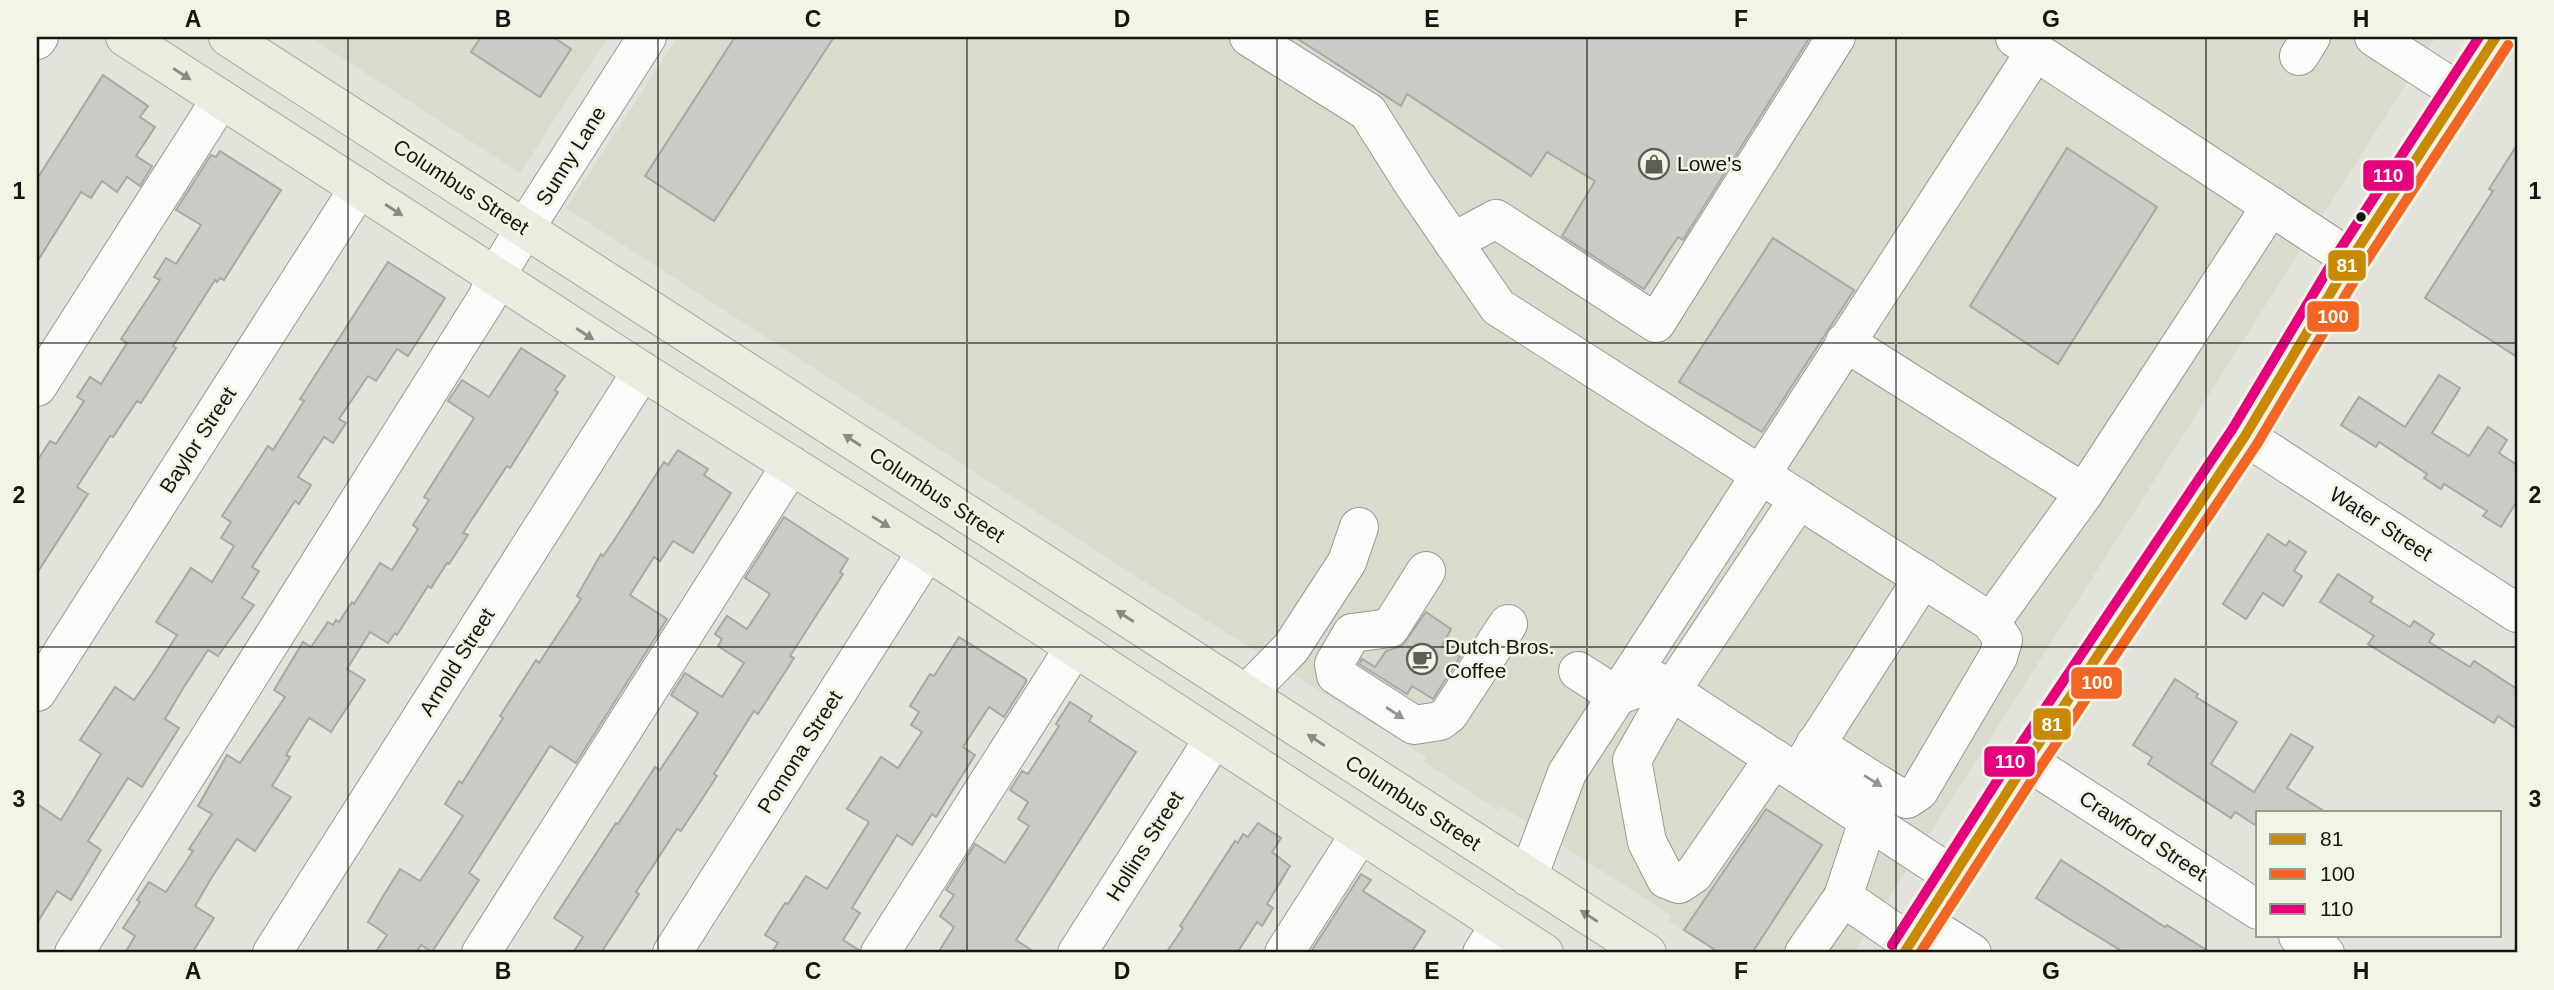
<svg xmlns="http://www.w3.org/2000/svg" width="2554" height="990" viewBox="0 0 2554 990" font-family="Helvetica,sans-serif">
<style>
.built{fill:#d9dccc}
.building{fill:#cacbc5;stroke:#a7a9a3;stroke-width:2}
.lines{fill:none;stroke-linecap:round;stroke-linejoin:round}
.minor-casing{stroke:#989993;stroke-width:40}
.major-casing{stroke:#a8aa95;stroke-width:40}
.minor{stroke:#fbfbfa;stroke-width:38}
.major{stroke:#eaece0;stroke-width:38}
.bus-1-casing{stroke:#f2f5e5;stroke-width:16}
.bus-2-casing{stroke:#f2f5e5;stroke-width:16}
.bus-3-casing{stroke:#f2f5e5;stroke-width:16}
.bus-1{stroke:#ca8903;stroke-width:10}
.bus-2{stroke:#f26522;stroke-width:10}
.bus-3{stroke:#e5007d;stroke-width:10}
.oneway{fill:#8a8c82}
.oneway2{fill:#949491}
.grid{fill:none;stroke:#151610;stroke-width:2;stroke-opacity:0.55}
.bus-dot{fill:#151610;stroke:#f2f5e5;stroke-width:2.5}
.labels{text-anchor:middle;stroke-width:5;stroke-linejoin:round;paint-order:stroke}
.street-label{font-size:21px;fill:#151610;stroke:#f2f5e5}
.poi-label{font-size:21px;fill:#151610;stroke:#f2f5e5;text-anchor:start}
.line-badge{stroke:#f2f5e5;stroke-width:2.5}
.badge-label{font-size:19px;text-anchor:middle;font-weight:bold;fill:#fff}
.neatline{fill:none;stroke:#151610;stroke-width:2.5}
.grid-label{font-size:23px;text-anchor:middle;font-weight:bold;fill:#151610}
</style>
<rect width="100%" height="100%" fill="#e2e4dc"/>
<g class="built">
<polygon points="310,37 608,37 520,173"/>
<polygon points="678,37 2436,37 1854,953 1719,953 1669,921 1672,916 1501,806 1498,810 1424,762 1426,757 1143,581 566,208"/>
</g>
<g class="building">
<polygon points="481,37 553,37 571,49 540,97 471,52"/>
<polygon points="735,37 834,37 714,221 645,176"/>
<polygon points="1295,37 1810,37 1683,240 1678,237 1644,289 1562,236 1595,181 1547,152 1531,176 1407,94 1401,106"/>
<polygon points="103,75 148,106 140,117 155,127 136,156 152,166 140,186 127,177 117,192 102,181 91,198 81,192 37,262 37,179"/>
<polygon points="2517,145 2517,357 2425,298 2493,191 2489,189"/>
<polygon points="2067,148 2157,207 2058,364 1970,306"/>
<polygon points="220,151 281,190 224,280 220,278 217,282 215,280 173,346 176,348 141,403 137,401 113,437 110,436 77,487 88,494 37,573 37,461 50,441 56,444 84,401 77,397 90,377 101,384 127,343 121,339 160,280 154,277 166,258 176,264 201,225 176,210 211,155 216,157"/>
<polygon points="1773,238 1854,290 1762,432 1679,382"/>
<polygon points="388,262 445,298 408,356 397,349 376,381 368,376 339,419 346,423 333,443 324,437 298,477 311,485 299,504 295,501 252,567 259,571 242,598 254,605 218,656 208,650 182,690 165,719 179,728 142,787 128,778 88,841 101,850 71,900 57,891 37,923 37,804 61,820 101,754 80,740 115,687 134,700 154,671 177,635 156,622 191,568 212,582 234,546 221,538 231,522 222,516 268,446 273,450 304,401 300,399"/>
<polygon points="521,348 565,376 555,390 558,392 510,468 507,466 463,533 468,535 449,564 447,563 431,588 428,586 397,635 395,633 388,643 370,632 347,669 365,680 331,732 309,718 286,755 290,757 272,786 291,797 255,851 237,839 212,877 195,906 214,918 192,953 125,953 135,936 123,928 140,902 137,900 149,882 166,892 193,851 189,849 212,814 198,806 227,755 240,763 285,697 274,690 303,642 311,647 328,622 333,625 336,620 339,622 352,602 354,604 380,563 392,570 418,529 413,525 429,500 424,497 474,418 448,401 462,380 489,397"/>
<polygon points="2439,375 2460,388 2432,433 2469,456 2488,427 2507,440 2499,453 2517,465 2517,501 2501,527 2483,516 2487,511 2444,484 2441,489 2424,478 2427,474 2379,442 2376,447 2341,425 2359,397 2405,427"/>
<polygon points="678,450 708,469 704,475 731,493 693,553 673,541 660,561 654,557 630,595 667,619 576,763 550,746 469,873 479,880 432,952 421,945 416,953 375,953 387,935 368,922 385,893 400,869 420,881 438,854 463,816 445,804 459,781 462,783 503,718 500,716 536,660 539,663 581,599 577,596 601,554 603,556 613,542 664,462 668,465"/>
<polygon points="784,517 848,559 840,572 843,574 790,656 794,658 758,714 754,711 714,774 717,776 681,831 677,829 636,892 639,894 601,953 573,953 583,937 554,918 616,823 618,824 655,767 660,770 698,713 671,695 685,673 722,697 744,663 718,646 722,639 715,634 727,616 747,629 770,594 745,578"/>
<polygon points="2268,534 2286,546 2289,541 2306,552 2294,571 2302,576 2283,606 2263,593 2246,619 2223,604"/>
<polygon points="2338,574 2373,597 2370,602 2410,627 2414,621 2434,634 2429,642 2470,667 2474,661 2517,689 2517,729 2498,716 2494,723 2368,644 2374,636 2320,602"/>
<polygon points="1426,612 1451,629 1442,646 1460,657 1433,699 1412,686 1407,694 1359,664 1362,659 1375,667 1386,651 1402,646"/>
<polygon points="959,637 1026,679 1026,682 1004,717 989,707 963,747 975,755 936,817 932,814 912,845 897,835 871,877 852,908 860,913 843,940 859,950 858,953 771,953 778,943 765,935 785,903 788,904 806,876 827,889 869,822 847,809 881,757 898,768 922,732 911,725 919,712 910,706 930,674 934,676"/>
<polygon points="2175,679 2198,694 2196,697 2237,722 2211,764 2254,792 2291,734 2313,747 2287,788 2327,813 2258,813 2258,827 2235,812 2231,818 2148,764 2152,757 2133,745"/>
<polygon points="1070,702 1092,716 1089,721 1136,752 1016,940 1036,953 938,953 954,927 940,916 954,895 946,890 975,844 1005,863 1029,826 1018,819 1028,802 1010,790 1022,771 1028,774 1059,726 1056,724"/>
<polygon points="1766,809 1822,845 1752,953 1720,953 1684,930"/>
<polygon points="1258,823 1281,838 1272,852 1290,866 1267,904 1273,908 1262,926 1257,922 1237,953 1166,953 1183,928 1180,926 1235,841 1238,843 1243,834 1248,837"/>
<polygon points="2061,860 2165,927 2167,925 2211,953 2125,953 2074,922 2036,898"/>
<polygon points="1361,874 1371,880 1363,891 1425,931 1411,953 1310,953"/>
</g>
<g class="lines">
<g class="minor-casing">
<g id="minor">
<polyline points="1249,37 1368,112 1414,185 1498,307 1991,622 2084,493"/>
<polyline points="2374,37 2459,92"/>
<polyline points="2015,38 2351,259"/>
<polyline points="37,40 39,37"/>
<polyline points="2299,56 2311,37"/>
<polyline points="1453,242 1496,219 1656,323 1836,37"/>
<polyline points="1845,342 2084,493 2271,206"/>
<polyline points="37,387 221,99"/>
<polyline points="2245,436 2517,613"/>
<polyline points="1426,571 1390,628 1352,633 1334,664 1336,675 1414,725 1440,721 1449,714 1508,624"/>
<polyline points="1578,671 1617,696 1656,681 1953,876"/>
<polyline points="37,692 359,188"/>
<polyline points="1246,694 1291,648 1347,562 1359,527"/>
<polyline points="1815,744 1894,794 1907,799 1919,791 1998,657 2003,640 1991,622"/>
<polyline points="1774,758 1694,874 1679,884 1666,879 1647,842 1632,760 1671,691 1799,499"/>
<polyline points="2027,761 2258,910"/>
<polyline points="1802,766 1923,578"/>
<polyline points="1528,877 1567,773 2035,52"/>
<polyline points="1843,897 1910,943"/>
<polyline points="1923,922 1972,953"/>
<polyline points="2298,936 2325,953"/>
<polyline points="74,953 487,298 496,276 525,228 647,37"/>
<polyline points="272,953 642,371"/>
<polyline points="481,953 791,465"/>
<polyline points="672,953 927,551"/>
<polyline points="880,953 1074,648"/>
<polyline points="1077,953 1213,740"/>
<polyline points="1284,953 1360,834"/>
<polyline points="1482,953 1500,925"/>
<polyline points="1804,953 1843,897 1868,821"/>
</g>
</g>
<g class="major-casing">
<g id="major">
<polyline points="125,37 642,371 927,551 1544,953"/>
<polyline points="228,37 1647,953"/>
<polyline points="1904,953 2027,761 2245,436 2351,259 2496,37"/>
</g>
</g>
<use href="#minor" class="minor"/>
<use href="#major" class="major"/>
<g class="bus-1-casing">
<polyline id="bus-1" points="1904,953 2027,761 2245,436 2351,259 2496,37"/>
</g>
<g class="bus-2-casing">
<polyline id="bus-2" points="1920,953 2039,769 2257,444 2363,266 2508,45"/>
</g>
<g class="bus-3-casing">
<polyline id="bus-3" points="1892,945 2015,753 2233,428 2339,251 2479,37"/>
</g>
<use href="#bus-1" class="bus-1"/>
<use href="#bus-2" class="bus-2"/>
<use href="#bus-3" class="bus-3"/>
</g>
<defs><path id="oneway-solid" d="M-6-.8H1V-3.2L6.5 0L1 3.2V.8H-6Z" transform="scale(1.75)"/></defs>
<g class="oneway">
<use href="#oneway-solid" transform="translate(182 74) rotate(33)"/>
<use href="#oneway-solid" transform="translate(394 210) rotate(33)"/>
<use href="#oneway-solid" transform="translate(585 334) rotate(33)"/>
<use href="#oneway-solid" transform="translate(852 440) rotate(-147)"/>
<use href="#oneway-solid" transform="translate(881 522) rotate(32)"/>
<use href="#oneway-solid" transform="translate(1125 616) rotate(-147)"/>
<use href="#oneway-solid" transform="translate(1316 740) rotate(-147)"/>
<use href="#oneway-solid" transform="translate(1589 916) rotate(-147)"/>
</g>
<g class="oneway2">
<use href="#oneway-solid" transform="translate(1395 713) rotate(33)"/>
<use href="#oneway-solid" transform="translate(1873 781) rotate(32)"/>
</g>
<path class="grid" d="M348 37V953M658 37V953M967 37V953M1277 37V953M1587 37V953M1896 37V953M2206 37V953M37 343H2517M37 647H2517"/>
<defs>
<g id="shop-ring" transform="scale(1.575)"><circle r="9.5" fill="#f2f5e5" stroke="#5d5e57" stroke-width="1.5"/><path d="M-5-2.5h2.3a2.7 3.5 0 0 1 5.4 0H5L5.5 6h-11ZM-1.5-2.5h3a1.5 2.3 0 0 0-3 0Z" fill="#5d5e57"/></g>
<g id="cafe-ring" transform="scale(1.575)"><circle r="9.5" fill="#f2f5e5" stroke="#5d5e57" stroke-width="1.5"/><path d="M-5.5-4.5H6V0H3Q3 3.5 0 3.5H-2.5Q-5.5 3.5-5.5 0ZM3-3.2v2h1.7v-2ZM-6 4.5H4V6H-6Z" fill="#5d5e57"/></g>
</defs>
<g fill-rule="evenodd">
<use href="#shop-ring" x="1654" y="164"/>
<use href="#cafe-ring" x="1422" y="659"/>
</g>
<circle class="bus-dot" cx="2361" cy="217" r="6"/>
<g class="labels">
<g class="street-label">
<text transform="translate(571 156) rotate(-58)" y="7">Sunny Lane</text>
<text transform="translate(461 187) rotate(33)" y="7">Columbus Street</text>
<text transform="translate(198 440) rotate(-57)" y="7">Baylor Street</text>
<text transform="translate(937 495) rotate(33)" y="7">Columbus Street</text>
<text transform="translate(2381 524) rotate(33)" y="7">Water Street</text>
<text transform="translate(457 662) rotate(-58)" y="7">Arnold Street</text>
<text transform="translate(800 752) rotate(-58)" y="7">Pomona Street</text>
<text transform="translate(1413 803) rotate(33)" y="7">Columbus Street</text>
<text transform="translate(2143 836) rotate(33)" y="7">Crawford Street</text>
<text transform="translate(1145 846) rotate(-58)" y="7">Hollins Street</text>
</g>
<g class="poi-label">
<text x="1677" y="171">Lowe's</text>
<text x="1445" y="654">Dutch Bros.<tspan x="1445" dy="24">Coffee</tspan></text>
</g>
</g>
<g class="line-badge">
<rect x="2362" y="159" width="53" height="33" rx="7" fill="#e5007d"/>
<rect x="2327" y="249" width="40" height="33" rx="7" fill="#ca8903"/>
<rect x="2306" y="300" width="54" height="33" rx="7" fill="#f26522"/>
<rect x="2070" y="666" width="53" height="34" rx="7" fill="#f26522"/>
<rect x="2032" y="707" width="40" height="34" rx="7" fill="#ca8903"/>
<rect x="1983" y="745" width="53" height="33" rx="7" fill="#e5007d"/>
</g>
<g class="badge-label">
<text x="2388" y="182">110</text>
<text x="2347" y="272">81</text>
<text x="2333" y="323">100</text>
<text x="2097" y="689">100</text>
<text x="2052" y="731">81</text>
<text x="2010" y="768">110</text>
</g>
<rect width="2554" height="990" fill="none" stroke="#f2f5e5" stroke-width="77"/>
<rect x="2256" y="811" width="245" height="126" fill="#f2f5e5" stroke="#9a9c90" stroke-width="2"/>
<rect x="2270" y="834" width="35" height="10" fill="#ca8903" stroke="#9a9c90" stroke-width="2"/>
<text x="2320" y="846" font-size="21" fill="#151610">81</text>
<rect x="2270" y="869" width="35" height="10" fill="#f26522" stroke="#9a9c90" stroke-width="2"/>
<text x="2320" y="881" font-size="21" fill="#151610">100</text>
<rect x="2270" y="904" width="35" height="10" fill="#e5007d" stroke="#9a9c90" stroke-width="2"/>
<text x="2320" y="916" font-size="21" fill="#151610">110</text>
<rect x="38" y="38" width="2478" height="913" class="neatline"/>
<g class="grid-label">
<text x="193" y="27">A</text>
<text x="503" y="27">B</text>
<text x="813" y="27">C</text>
<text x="1122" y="27">D</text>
<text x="1432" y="27">E</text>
<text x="1741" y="27">F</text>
<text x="2051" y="27">G</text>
<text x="2361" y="27">H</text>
<text x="19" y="199">1</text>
<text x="2535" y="199">1</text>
<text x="19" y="503">2</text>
<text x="2535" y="503">2</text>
<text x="19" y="807">3</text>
<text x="2535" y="807">3</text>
<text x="193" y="979">A</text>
<text x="503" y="979">B</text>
<text x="813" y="979">C</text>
<text x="1122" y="979">D</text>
<text x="1432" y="979">E</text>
<text x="1741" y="979">F</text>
<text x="2051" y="979">G</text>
<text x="2361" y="979">H</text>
</g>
</svg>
